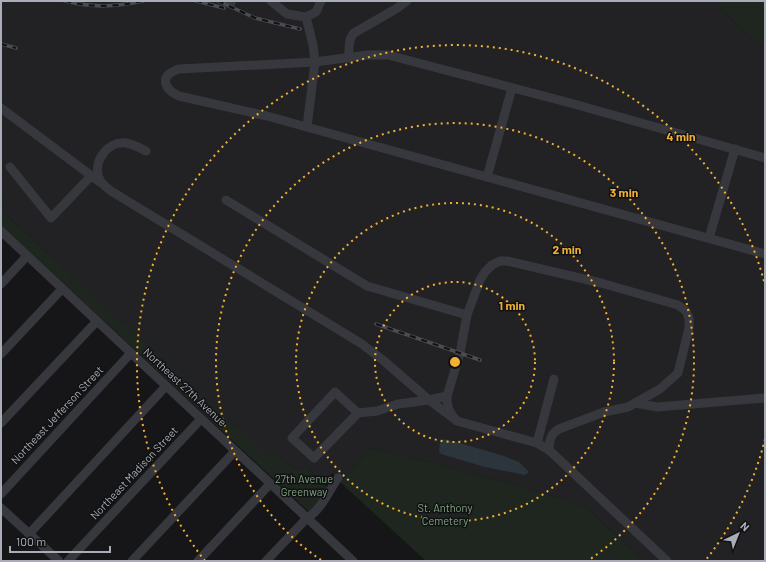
<svg xmlns="http://www.w3.org/2000/svg" width="766" height="562" viewBox="0 0 766 562" font-family="Barlow,sans-serif">
<style>
.built{fill:#222225}
.green{fill:#1e261f}
.water{fill:#2c353c}
.lines{fill:none;stroke-linecap:round;stroke-linejoin:round}
.minor{stroke:#37383d;stroke-width:9}
.rail-casing{stroke:#4a4c52;stroke-width:3.5}
.rail{stroke:#111113;stroke-width:2;stroke-dasharray:6;stroke-linecap:butt}
.ring{fill:none;stroke:#f2b134;stroke-width:2;stroke-dasharray:2 4}
.labels{text-anchor:middle;stroke-width:3;stroke-linejoin:round;paint-order:stroke}
.street-label{font-size:11px;fill:#a8adb8;stroke:#111113}
.park-label{font-size:11px;fill:#7fa381;stroke:#111113}
.centre{fill:#f2b134;stroke:#111113;stroke-width:2}
.ring-label{font-size:12px;text-anchor:middle;font-weight:bold;fill:#f2b134;stroke:#111113;stroke-width:3;stroke-linejoin:round;paint-order:stroke}
</style>
<rect width="100%" height="100%" fill="#161618"/>
<polygon class="built" points="1,1 716,1 724,12 765,50 765,561 645,561 583,505 519,486 441,465 371,448 341,481 332,473 325,484 308,468 293,469 278,454 265,454 3,212 4,199 1,197"/>
<g class="green">
<polygon points="716,1 765,1 765,50 724,12"/>
<polygon points="1,197 4,199 3,212 265,453 278,454 293,469 308,468 328,488 313,510 308,511 1,225"/>
<polygon points="371,448 441,465 519,486 583,505 645,561 426,561 341,483 341,481"/>
</g>
<polygon class="water" points="443,439 453,441 504,456 519,462 529,472 525,475 485,467 441,454 439,451 440,442"/>
<g class="lines">
<g class="minor">
<polyline points="227,1 231,3"/>
<polyline points="271,1 287,14 306,17 316,12 321,1"/>
<polyline points="306,17 313,45 315,62 307,127"/>
<path d="M349 58C349 49 348 39 354 33L394 10 407 1"/>
<polyline points="1,108 101,183"/>
<path d="M146 151C140 148 133 144 126 143 108 141 91 162 100 180 102 184 107 188 111 191L362 344 384 361 429 400 457 421"/>
<path d="M765 158 574 104 388 55H367L315 62 179 69C160 75 162 88 179 96L267 116 765 254"/>
<polyline points="10,167 51,218 91,176"/>
<polyline points="487,177 512,88"/>
<polyline points="226,200 367,286 467,315"/>
<polyline points="1,231 353,561"/>
<polyline points="709,238 735,149"/>
<polyline points="1,284 27,256"/>
<polyline points="1,354 62,289"/>
<path d="M447 396C447 408 449 412 457 421L537 443 549 450"/>
<polyline points="635,403 657,407 765,398"/>
<path d="M358 413 335 392 292 438 314 458 358 413 377 411 398 404 429 400 447 396 460 353 467 315 480 280 485 272 492 265 500 261H507L601 283 678 305 686 311 689 318V328L678 373 660 389 628 407 604 412 559 429C550 434 549 442 549 450L667 561"/>
<polyline points="1,423 97,321"/>
<polyline points="537,443 554,379"/>
<polyline points="1,494 131,353"/>
<polyline points="1,508 59,561"/>
<polyline points="29,534 166,386"/>
<polyline points="68,561 201,419"/>
<polyline points="132,561 235,451"/>
<polyline points="198,561 270,484"/>
<path d="M266 561 307 518C322 509 328 492 338 478"/>
</g>
<g class="rail-casing">
<g id="rail">
<path d="M65 1C94 8 114 7 143 1"/>
<polyline points="196,1 224,8"/>
<polyline points="218,1 255,18 300,29"/>
<polyline points="1,44 16,48"/>
<polyline points="376,324 480,360"/>
</g>
</g>
<use href="#rail" class="rail"/>
</g>
<g class="ring">
<circle cx="455" cy="362" r="80"/>
<circle cx="455" cy="362" r="159"/>
<path d="M321 560A239 239 0 1 1 589 560"/>
<path d="M765 439A319 319 0 0 1 705 561M205 561A319 319 0 1 1 765 285"/>
</g>
<g class="labels">
<g class="street-label">
<text transform="translate(185 387) rotate(43)" y="4">Northeast 27th Avenue</text>
<text transform="translate(57 415) rotate(-47)" y="4">Northeast Jefferson Street</text>
<text transform="translate(134 473) rotate(-47)" y="4">Northeast Madison Street</text>
</g>
<g class="park-label">
<text x="304" y="483">27th Avenue<tspan x="304" dy="13">Greenway</tspan></text>
<text x="445" y="512">St. Anthony<tspan x="445" dy="13">Cemetery</tspan></text>
</g>
</g>
<circle cx="455" cy="362" r="6" class="centre"/>
<g class="ring-label">
<text x="681" y="141">4 min</text>
<text x="624" y="197">3 min</text>
<text x="567" y="254">2 min</text>
<text x="512" y="310">1 min</text>
</g>
<rect width="766" height="562" fill="none" stroke="#a8adb8" stroke-width="4"/>
<g transform="translate(738 534) rotate(43)" stroke="#111113" stroke-width="3" paint-order="stroke">
<path d="M0-3L7 15L0 10L-7 15Z" fill="#a8adb8"/>
<text y="-6" font-size="11" font-weight="bold" text-anchor="middle" fill="#a8adb8">N</text>
</g>
<path d="M10 546v6h100v-6" fill="none" stroke="#a8adb8" stroke-width="2"/>
<text x="16" y="546" font-size="12" fill="#a8adb8" stroke="#111113" stroke-width="3" paint-order="stroke">100 m</text>
</svg>
